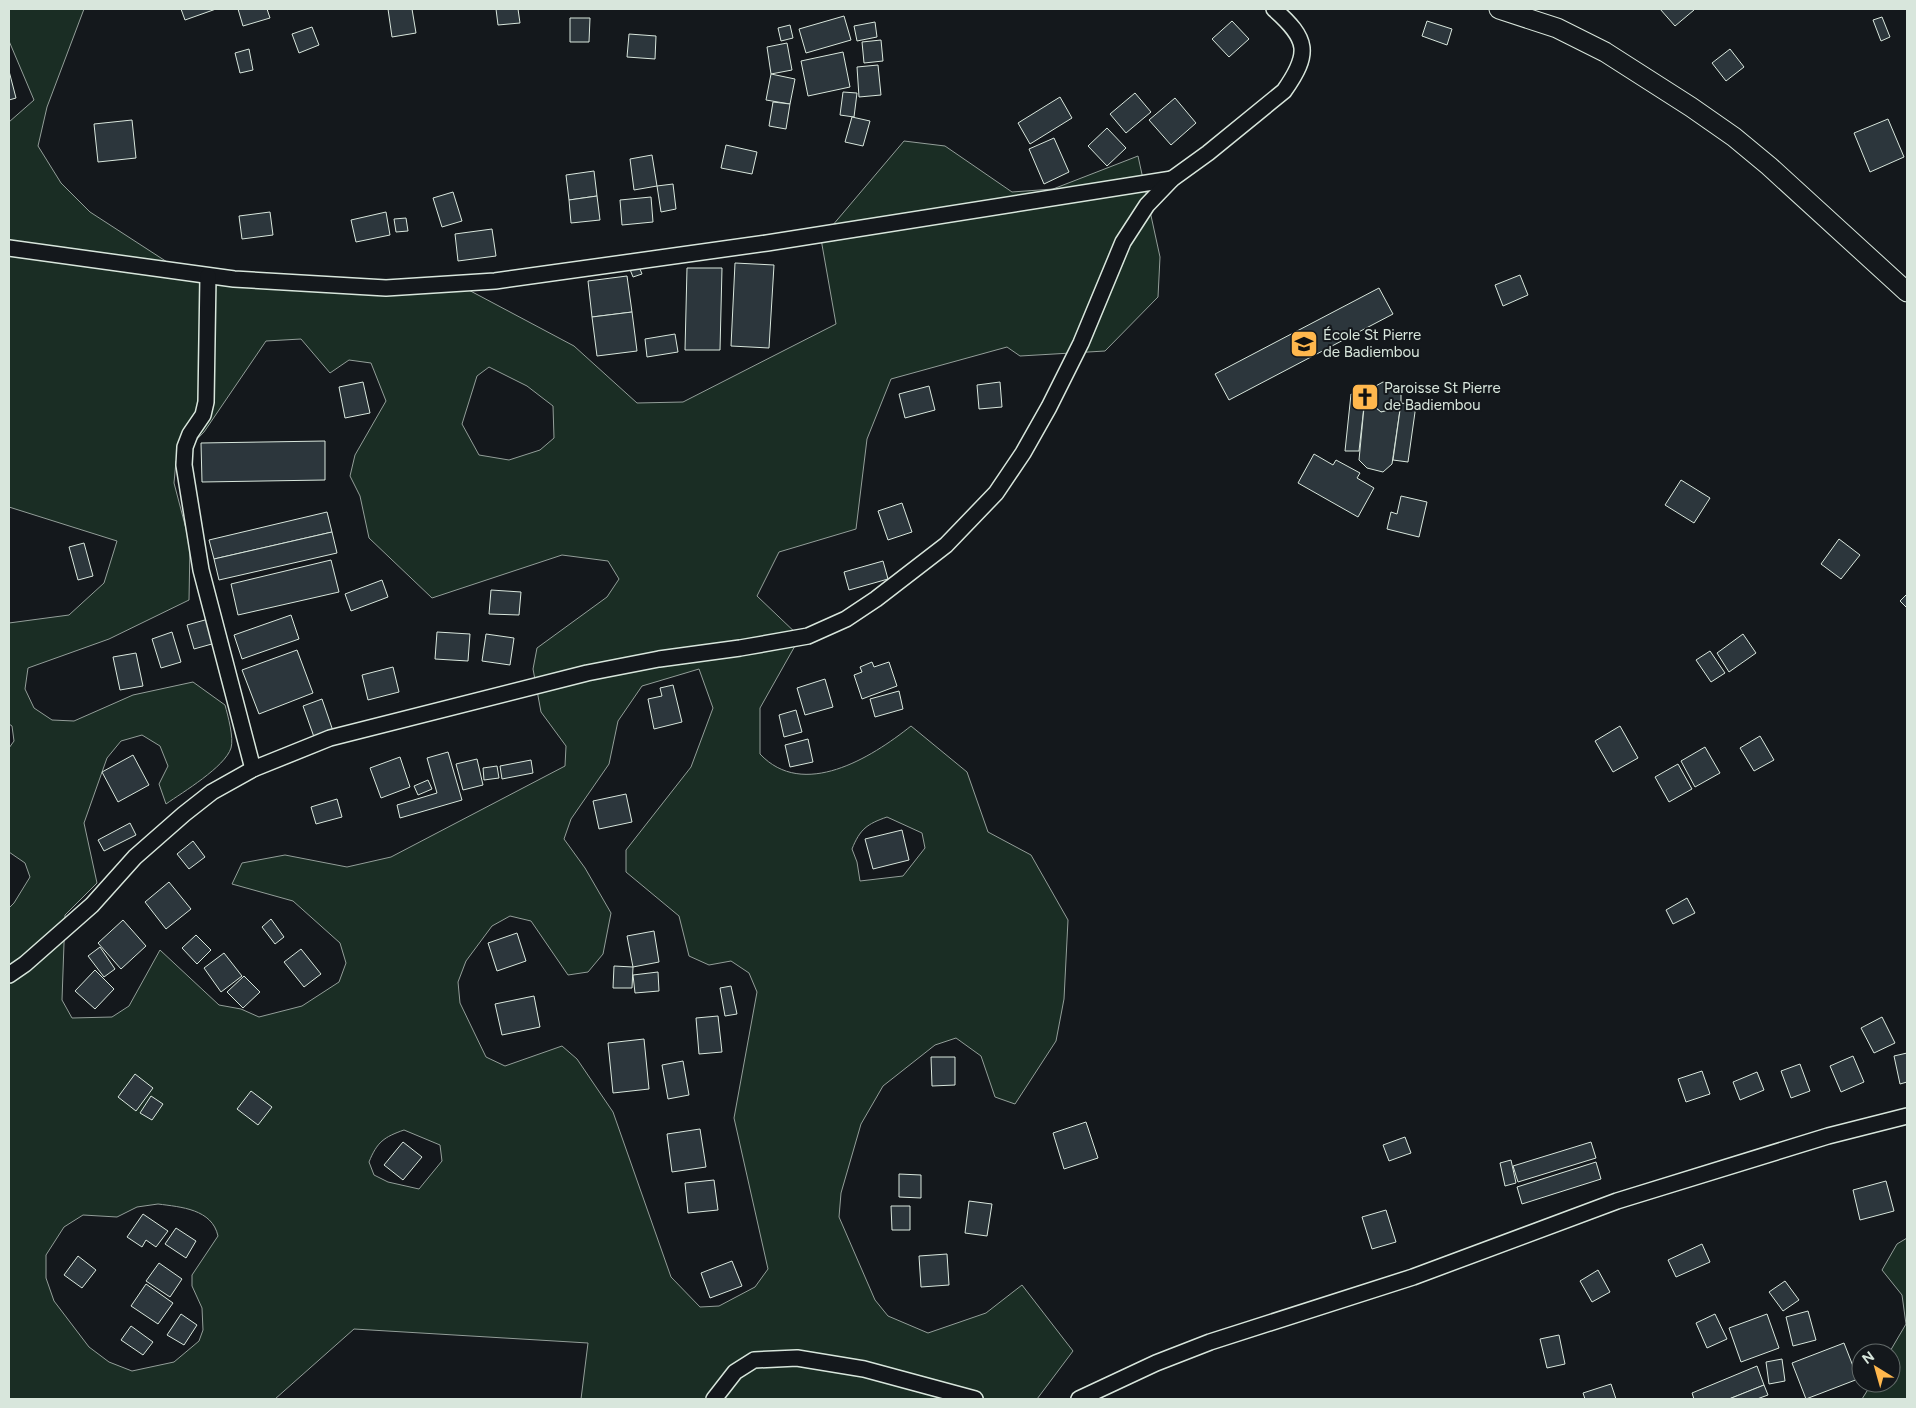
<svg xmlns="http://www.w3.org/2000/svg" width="1916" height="1408" viewBox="0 0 1916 1408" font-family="Figtree,sans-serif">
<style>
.green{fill:#1a2d24;stroke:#939e99;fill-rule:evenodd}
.building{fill:#2c363c;stroke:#d8e6dc}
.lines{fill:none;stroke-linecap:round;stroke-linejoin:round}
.minor-casing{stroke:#d8e6dc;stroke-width:18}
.tertiary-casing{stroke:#d8e6dc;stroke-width:21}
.minor{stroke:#14181c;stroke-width:15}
.tertiary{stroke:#14181c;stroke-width:19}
.labels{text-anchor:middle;stroke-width:4;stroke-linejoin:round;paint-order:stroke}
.poi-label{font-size:15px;fill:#d8e6dc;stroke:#14181c;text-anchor:start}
</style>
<rect width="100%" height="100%" fill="#14181c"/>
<g class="green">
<path d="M9 9H84L47 107 38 146 61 183 90 212 201 284 463 287 574 346 637 403 683 402 836 324 821 239 904 141 945 146 1012 192 1053 189 1138 156 1160 257 1158 297 1105 351 1020 356 1007 347 891 379 867 439 856 529 779 552 757 596 800 637 760 708V754C803 800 871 758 911 726L967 772 988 832 1031 855 1068 920 1064 999 1056 1041 1015 1104 995 1097 981 1056 956 1038 935 1045 883 1086 861 1124 841 1193 839 1217 875 1300 888 1316 928 1333 986 1313 1022 1285 1073 1351 1037 1399H581L588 1343 354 1329 275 1399H9V908L14 903 30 877 25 863 9 852V748L14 741 12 726 9 724V623L69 615 104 583 117 541 9 507V122L34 100 9 41ZM301 339 330 373 349 360 371 363 386 401 355 455 350 476 360 496 369 538 432 598 562 555 608 561 619 579 607 597 537 648 533 669 541 712 566 746 565 766 391 857 347 867 285 855 242 863 232 884 293 901 340 943 346 963 339 982 302 1006 259 1017 241 1009 219 1005 160 950 129 1006 112 1017 72 1018 62 1000 65 915 97 883 84 823 107 758 121 741 142 735 160 746 168 766 159 784 166 804C183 792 225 767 231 748 234 738 228 716 225 705L193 682 133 695 74 721 52 720 34 708 25 689 28 668 109 639 189 600 190 544 174 483 176 461 204 432 266 341ZM489 367 527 386 553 406 554 438 540 450 509 460 479 455 462 424 477 376ZM699 669 713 708 691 767 626 850V872L679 916 689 956 709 965 731 961 749 973 757 992 734 1118 768 1269 755 1287 719 1306 700 1307 671 1277 613 1112 577 1059 562 1046 505 1066 486 1057 460 1003 458 982 466 961 492 926 510 916 531 921 568 975 588 972 603 954 611 913 585 868 564 839 571 819 609 764 618 721 642 686ZM887 817 922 833 925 848 903 876 860 881 857 862 852 849C860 829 867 824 887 817ZM404 1130 440 1145 442 1161 419 1189 388 1182 374 1175 369 1162C377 1142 384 1137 404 1130ZM158 1204C181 1207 212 1209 218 1236L192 1275V1286L202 1308 203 1330 199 1341 174 1362 132 1371 109 1362 89 1347 54 1301 46 1278V1255L64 1227 83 1215 117 1217 137 1207Z"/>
<polygon points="1907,1238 1907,1399 1862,1399 1872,1383 1891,1383 1891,1353 1889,1353 1906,1324 1902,1295 1882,1270 1897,1244"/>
</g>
<g class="building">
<polygon points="181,9 216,9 185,20"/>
<polygon points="238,9 267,9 270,18 243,26"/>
<polygon points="388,9 412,9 416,33 392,37"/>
<polygon points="496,9 518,9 520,23 498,25"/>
<polygon points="1660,9 1693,9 1694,10 1675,26"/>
<polygon points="844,16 851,40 806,53 799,29"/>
<polygon points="1882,17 1890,37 1881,41 1873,20"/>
<polygon points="570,18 590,18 589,42 570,42"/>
<polygon points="1232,21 1249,39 1229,57 1212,39"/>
<polygon points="1427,21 1452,29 1447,45 1422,36"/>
<polygon points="875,22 877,37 857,41 854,26"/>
<polygon points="790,25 793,38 781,41 778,28"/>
<polygon points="312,27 319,45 299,53 292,34"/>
<polygon points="629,34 656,36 655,59 627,57"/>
<polygon points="881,40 883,61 864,63 862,42"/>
<polygon points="787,43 792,70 771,74 767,47"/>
<polygon points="249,49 253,70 240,73 235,53"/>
<polygon points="1730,49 1744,67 1726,81 1712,63"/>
<polygon points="843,52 850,87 808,96 801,61"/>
<polygon points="878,65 881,95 859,97 857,67"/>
<polygon points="9,71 16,98 9,100"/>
<polygon points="771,74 795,79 790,104 766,100"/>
<polygon points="843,92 857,93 854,117 840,115"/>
<polygon points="1135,93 1151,112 1126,133 1110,114"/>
<polygon points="1060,97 1072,118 1030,144 1018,123"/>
<polygon points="1175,98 1196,123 1171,145 1149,120"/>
<polygon points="773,102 790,104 786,129 769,126"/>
<polygon points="852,117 870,121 863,146 845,142"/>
<polygon points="1888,119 1904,157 1870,172 1854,133"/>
<polygon points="132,120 136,158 98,162 94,124"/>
<polygon points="1107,128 1126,148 1107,166 1088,146"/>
<polygon points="1054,138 1069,172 1044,184 1029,149"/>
<polygon points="726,145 757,152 752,174 721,168"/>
<polygon points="652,155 657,186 634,190 630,159"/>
<polygon points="594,171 597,196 569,200 566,175"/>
<polygon points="673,184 676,209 661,212 657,186"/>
<polygon points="453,192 462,221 442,227 433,198"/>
<polygon points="597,196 600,220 571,223 569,200"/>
<polygon points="651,197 653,222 622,225 620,200"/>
<polygon points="270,212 273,235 242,239 239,216"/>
<polygon points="386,212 390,235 356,242 351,220"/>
<polygon points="406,218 408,231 396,232 394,219"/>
<polygon points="492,229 496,256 458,261 455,234"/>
<polygon points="735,263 774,265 769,348 731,346"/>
<polygon points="638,264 642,274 633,277 629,267"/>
<polygon points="687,268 722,268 720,350 685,350"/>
<polygon points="1520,275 1528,295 1503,306 1495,285"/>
<polygon points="627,276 632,312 592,317 588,281"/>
<polygon points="1379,288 1393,314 1229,400 1215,374"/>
<polygon points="632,312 637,351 597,356 592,317"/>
<polygon points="675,334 678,352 647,357 645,339"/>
<polygon points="363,382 370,413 345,418 339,387"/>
<polygon points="1000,382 1002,407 979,409 977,385"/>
<polygon points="1383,382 1392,384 1401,393 1401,403 1397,408 1381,412 1371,404 1365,397 1372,388"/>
<polygon points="929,386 935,410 905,418 899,394"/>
<polygon points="1351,394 1365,397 1359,451 1345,451"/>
<polygon points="1365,397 1371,404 1381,412 1397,408 1401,403 1392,464 1383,472 1367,468 1359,460"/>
<polygon points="1401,403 1416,405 1408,462 1393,460"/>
<polygon points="325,441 325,480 202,482 201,443"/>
<polygon points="1314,454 1333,465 1336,460 1360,473 1357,478 1374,488 1358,517 1298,483"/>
<polygon points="1681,480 1710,498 1694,523 1665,505"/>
<polygon points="1401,496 1427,502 1419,537 1387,529 1391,512 1397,514"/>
<polygon points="902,503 912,532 888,540 878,511"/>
<polygon points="327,512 332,532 214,559 209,540"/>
<polygon points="332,532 337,553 219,580 214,559"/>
<polygon points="1839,539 1860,555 1841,579 1821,564"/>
<polygon points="84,543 93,576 78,580 69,547"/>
<polygon points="331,560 339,592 238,615 231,584"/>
<polygon points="883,561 888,579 849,590 844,572"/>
<polygon points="382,580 388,597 351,611 345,594"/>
<polygon points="491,590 521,592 519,615 489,614"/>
<polygon points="1907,594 1907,608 1900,601"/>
<polygon points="291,615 299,639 242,659 234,635"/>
<polygon points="212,618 219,642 194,649 187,625"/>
<polygon points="172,632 181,662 161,668 152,639"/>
<polygon points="437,632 470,634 468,661 435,659"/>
<polygon points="486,634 514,638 510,665 482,661"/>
<polygon points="1743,634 1756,653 1729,672 1717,653"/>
<polygon points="297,650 313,693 259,714 242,670"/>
<polygon points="1710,651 1725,673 1711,682 1696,660"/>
<polygon points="136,653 143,686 120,690 113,657"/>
<polygon points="872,662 874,667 889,662 897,686 862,699 854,675 862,672 860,667"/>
<polygon points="393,667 399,692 368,700 362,675"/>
<polygon points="825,679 833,707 805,715 797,688"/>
<polygon points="673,685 682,722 654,729 648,699 662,696 660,688"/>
<polygon points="899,691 903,709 875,717 870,699"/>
<polygon points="322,699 333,731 314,737 303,706"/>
<polygon points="796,710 802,732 784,737 779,715"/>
<polygon points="1620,726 1638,758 1613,772 1595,741"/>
<polygon points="1760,736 1774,760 1754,771 1740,748"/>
<polygon points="808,739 813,762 790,767 785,745"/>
<polygon points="1705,747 1720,773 1695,787 1681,761"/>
<polygon points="448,752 462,800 400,818 397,805 437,793 427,758"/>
<polygon points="133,755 149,785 118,802 102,772"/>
<polygon points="400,757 410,787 381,798 370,768"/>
<polygon points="477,759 483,785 463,790 456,764"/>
<polygon points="531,760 533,773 502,779 500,766"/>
<polygon points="1678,764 1692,789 1669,802 1655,777"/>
<polygon points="497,766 499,778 484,780 483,768"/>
<polygon points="428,780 432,789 418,795 414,786"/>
<polygon points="626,794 632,822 599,829 593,801"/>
<polygon points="337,799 342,817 316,824 311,807"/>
<polygon points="130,823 136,835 104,851 98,840"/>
<polygon points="902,830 909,860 873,869 865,839"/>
<polygon points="193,841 205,857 189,869 177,854"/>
<polygon points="169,882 191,909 166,929 145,902"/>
<polygon points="1687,898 1695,913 1673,924 1666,910"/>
<polygon points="271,919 284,937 275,944 262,927"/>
<polygon points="123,920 146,946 121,969 98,943"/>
<polygon points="654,931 659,962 633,967 627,936"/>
<polygon points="517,933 526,961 497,971 488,943"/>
<polygon points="196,935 211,950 197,964 182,948"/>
<polygon points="100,947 115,969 104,977 88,956"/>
<polygon points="301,949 321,974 304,987 284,962"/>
<polygon points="224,953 242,976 221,992 204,968"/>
<polygon points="614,966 633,967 632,988 613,988"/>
<polygon points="95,970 114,989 95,1009 75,991"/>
<polygon points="658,972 659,991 635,993 633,975"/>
<polygon points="244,976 260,992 243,1008 227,992"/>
<polygon points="731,986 737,1014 725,1016 720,988"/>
<polygon points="534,996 540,1027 502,1035 495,1004"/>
<polygon points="718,1016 722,1052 699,1054 696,1018"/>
<polygon points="1882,1017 1895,1043 1874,1053 1861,1028"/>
<polygon points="644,1039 649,1089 613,1093 608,1043"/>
<polygon points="1907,1053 1907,1082 1900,1084 1894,1056"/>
<polygon points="1853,1056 1864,1082 1841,1092 1830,1066"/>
<polygon points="931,1057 955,1057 955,1085 932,1086"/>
<polygon points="683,1061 689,1095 668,1099 662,1065"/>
<polygon points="1800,1064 1810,1091 1791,1098 1781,1071"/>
<polygon points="1702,1071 1710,1094 1686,1102 1678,1079"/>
<polygon points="1757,1072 1764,1090 1740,1100 1733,1082"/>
<polygon points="135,1074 153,1088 136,1111 118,1097"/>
<polygon points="251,1091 272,1107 258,1125 237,1109"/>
<polygon points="151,1096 163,1104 152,1120 140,1113"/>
<polygon points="1086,1122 1098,1158 1064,1169 1053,1133"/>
<polygon points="700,1129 706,1167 672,1172 667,1134"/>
<polygon points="1405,1137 1411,1153 1389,1161 1383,1145"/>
<polygon points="403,1142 422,1157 403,1180 384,1165"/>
<polygon points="1591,1142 1596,1158 1518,1182 1513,1166"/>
<polygon points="1511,1160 1516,1183 1505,1186 1500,1163"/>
<polygon points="1596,1162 1601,1179 1522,1204 1517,1187"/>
<polygon points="899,1174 921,1175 921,1198 899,1197"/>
<polygon points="714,1180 718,1210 688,1213 685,1183"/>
<polygon points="1886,1181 1894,1211 1860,1220 1853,1190"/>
<polygon points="969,1201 992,1204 987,1236 965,1233"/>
<polygon points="891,1206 910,1206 910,1230 892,1230"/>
<polygon points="1386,1210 1396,1242 1372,1249 1362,1217"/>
<polygon points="143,1214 168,1231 156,1247 146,1240 142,1247 127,1237"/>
<polygon points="176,1228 196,1241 186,1258 165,1244"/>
<polygon points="1702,1244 1710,1262 1676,1277 1668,1260"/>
<polygon points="947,1254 949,1285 921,1287 919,1256"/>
<polygon points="78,1256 96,1270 82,1288 64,1275"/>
<polygon points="732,1261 742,1286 710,1298 701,1273"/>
<polygon points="159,1263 182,1279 170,1297 146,1281"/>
<polygon points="1598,1270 1610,1292 1592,1302 1580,1281"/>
<polygon points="1785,1281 1799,1300 1783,1311 1769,1292"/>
<polygon points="146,1284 173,1303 158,1324 131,1306"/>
<polygon points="1808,1311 1816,1340 1793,1346 1786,1317"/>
<polygon points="181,1314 197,1325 184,1345 167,1335"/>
<polygon points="1715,1314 1727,1339 1707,1348 1696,1323"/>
<polygon points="1767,1314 1779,1348 1741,1362 1729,1328"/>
<polygon points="131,1326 153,1342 143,1355 121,1340"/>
<polygon points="1559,1335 1565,1364 1547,1368 1540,1339"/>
<polygon points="1844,1343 1858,1379 1806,1399 1792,1363"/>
<polygon points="1782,1359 1785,1381 1769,1384 1766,1362"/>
<polygon points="1757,1366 1764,1385 1729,1399 1694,1399 1692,1393"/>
<polygon points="1611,1384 1616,1399 1585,1399 1583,1393"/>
<polygon points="1764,1385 1768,1395 1757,1399 1729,1399"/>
</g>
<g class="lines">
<g class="minor-casing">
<g id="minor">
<polyline points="9,248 234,279 386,288 495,281 767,243 1172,179"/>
<polyline points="208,276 206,402 203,415 190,434 185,447 184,465 201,570 253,769"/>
<path d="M9 975 25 964 92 905 135 857 184 814 212 792 253 769 330 738 587 673 659 659 740 648 808 636 846 619 876 599 946 545 996 493 1023 453 1049 407 1081 343 1123 242 1147 205 1172 179 1208 153 1284 91C1311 53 1308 39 1274 9"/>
<polyline points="714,1399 735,1372 754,1360 797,1358 864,1369 975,1399"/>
<polyline points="1079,1399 1156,1363 1210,1342 1413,1277 1617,1201 1828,1136 1907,1116"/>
</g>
</g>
<g class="tertiary-casing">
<polyline id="tertiary" points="1499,9 1557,28 1605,52 1691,107 1734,137 1769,166 1907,292"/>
</g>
<use href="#minor" class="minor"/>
<use href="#tertiary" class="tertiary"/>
</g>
<defs>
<g id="school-square" transform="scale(1.4375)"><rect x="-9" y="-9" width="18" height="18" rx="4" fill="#ffb74d" stroke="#14181c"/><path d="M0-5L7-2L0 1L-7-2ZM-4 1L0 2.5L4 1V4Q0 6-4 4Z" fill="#111"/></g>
<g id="church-square" transform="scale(1.4375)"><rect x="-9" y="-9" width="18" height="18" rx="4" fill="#ffb74d" stroke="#14181c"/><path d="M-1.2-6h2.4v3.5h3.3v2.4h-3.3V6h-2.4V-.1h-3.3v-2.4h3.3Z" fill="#111"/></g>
</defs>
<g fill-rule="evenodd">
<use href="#school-square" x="1304" y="344"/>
<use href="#church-square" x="1365" y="397"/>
</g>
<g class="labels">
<g class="poi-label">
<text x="1323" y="340">École St Pierre<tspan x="1323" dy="17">de Badiembou</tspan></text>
<text x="1384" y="393">Paroisse St Pierre<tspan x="1384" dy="17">de Badiembou</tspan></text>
</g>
</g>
<rect width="1916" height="1408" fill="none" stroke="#d8e6dc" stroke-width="20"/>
<g transform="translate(1876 1368) rotate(323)"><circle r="24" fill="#14181c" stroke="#626a69"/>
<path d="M0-4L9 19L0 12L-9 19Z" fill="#ffb74d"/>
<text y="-8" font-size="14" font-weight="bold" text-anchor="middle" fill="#d8e6dc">N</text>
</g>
</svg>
